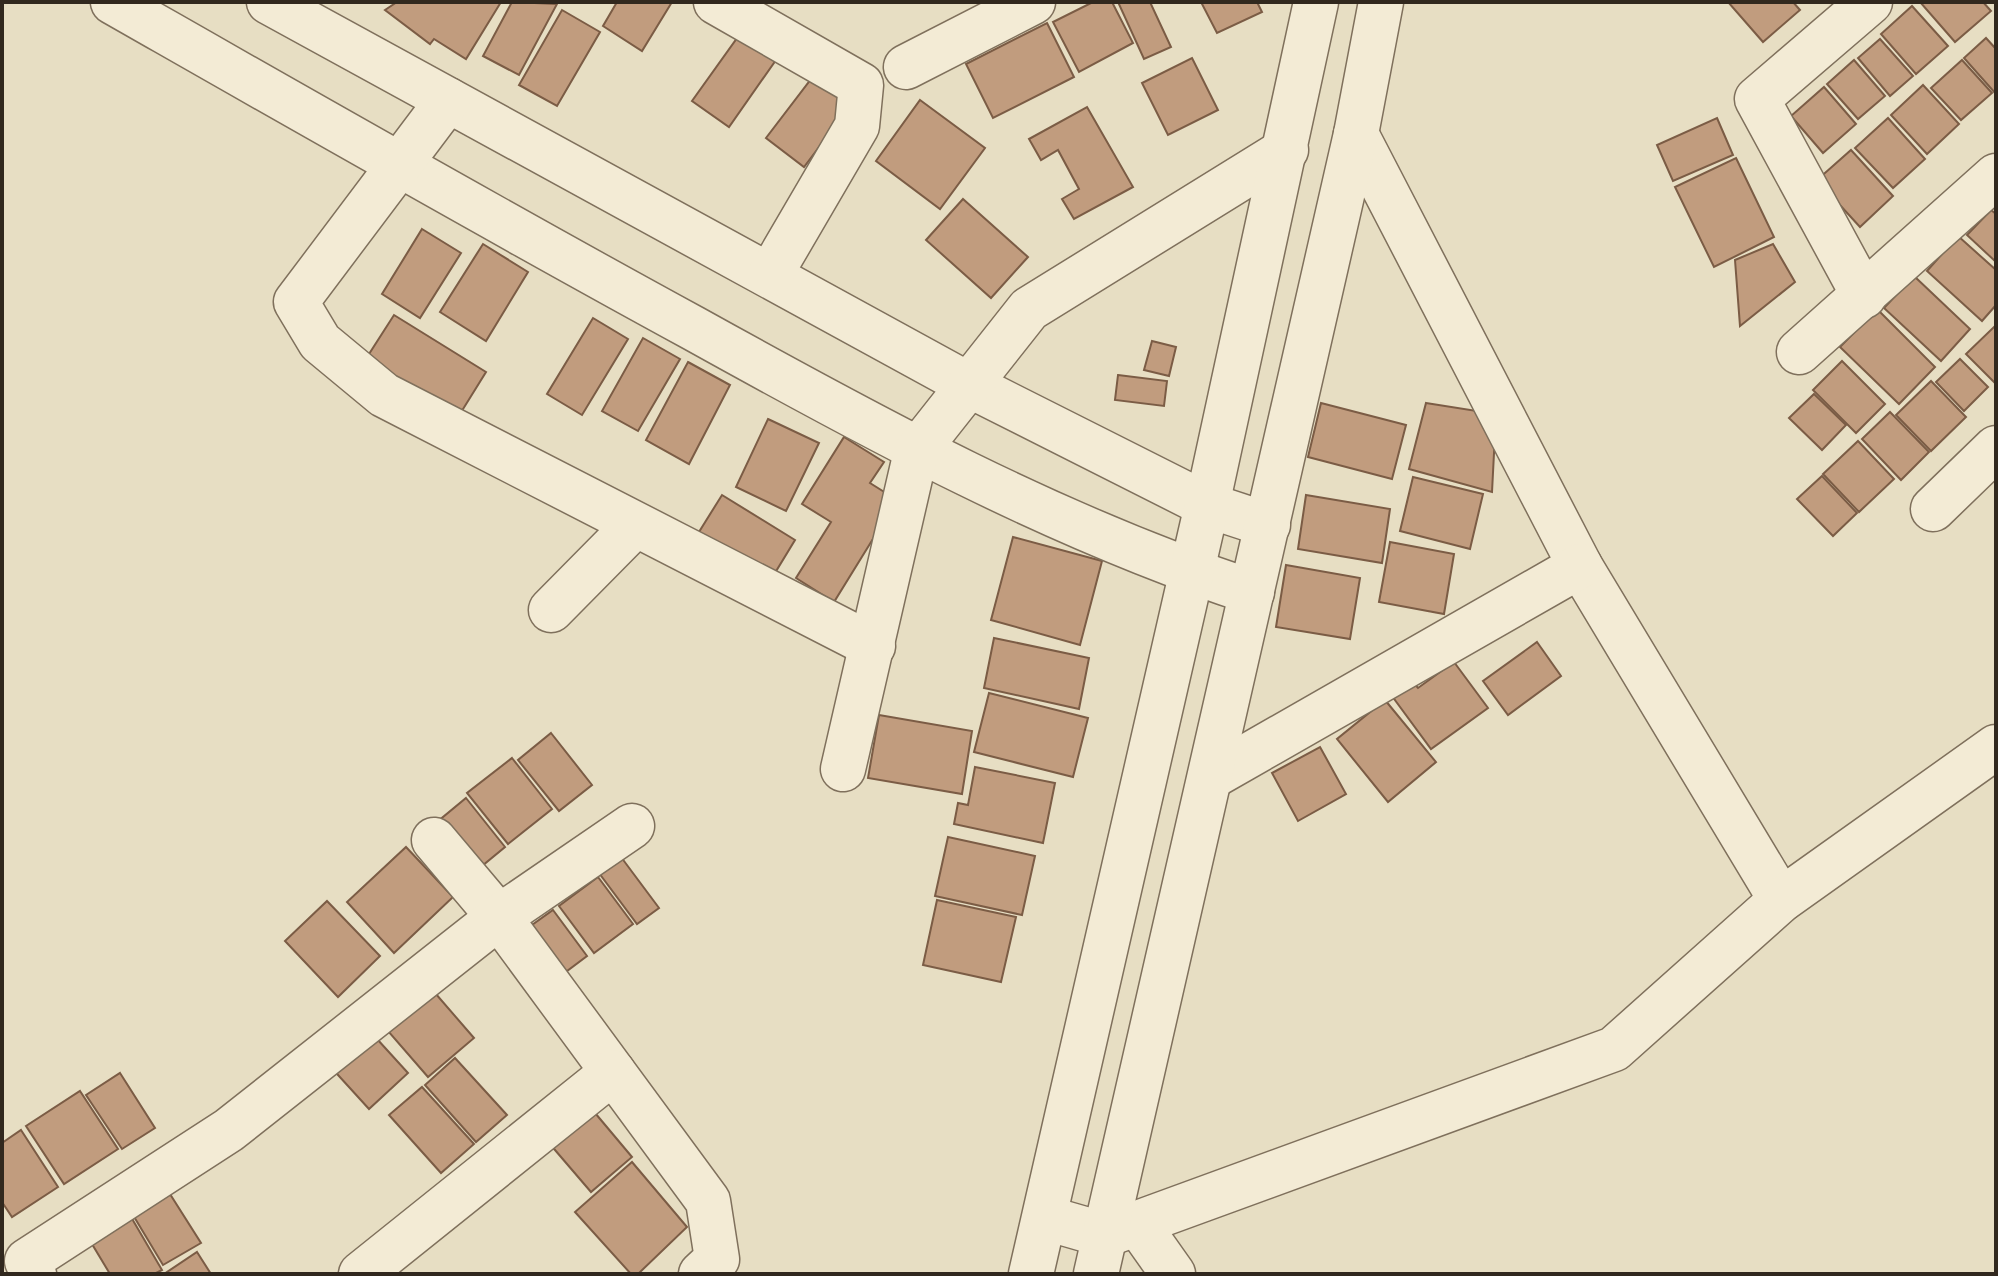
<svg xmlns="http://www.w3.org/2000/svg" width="1998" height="1276" viewBox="0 0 1998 1276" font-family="Bitter,serif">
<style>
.building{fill:#c19c7e;stroke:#7b5c45;stroke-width:2}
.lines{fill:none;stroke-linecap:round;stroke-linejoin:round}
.minor-casing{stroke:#7f705c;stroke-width:47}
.tertiary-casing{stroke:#7f705c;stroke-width:47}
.minor{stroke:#f3ebd5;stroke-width:44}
.tertiary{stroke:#f3ebd5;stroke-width:44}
</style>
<rect width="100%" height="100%" fill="#e7dec3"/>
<g class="building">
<polygon points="397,2 501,2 466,59 434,39 430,44 385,10"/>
<polygon points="512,2 557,4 519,75 483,56"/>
<polygon points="617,2 672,2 642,51 603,26"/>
<polygon points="1093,2 1112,2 1133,43 1079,72 1053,22"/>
<polygon points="1118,2 1150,2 1171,47 1144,59"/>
<polygon points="1201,2 1257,2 1262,12 1217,33"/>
<polygon points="1728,2 1793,2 1800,10 1763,42"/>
<polygon points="1920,2 1983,2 1991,11 1955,42"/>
<polygon points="1912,6 1948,46 1916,74 1881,34"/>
<polygon points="562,10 600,32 557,106 519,85"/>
<polygon points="1047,23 1074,77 993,118 966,64"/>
<polygon points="740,34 776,60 729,127 692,101"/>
<polygon points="1986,38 1996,49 1996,94 1964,58"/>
<polygon points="1880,39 1913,76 1890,96 1858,58"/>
<polygon points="1192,58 1218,110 1168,135 1142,83"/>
<polygon points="1854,60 1885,96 1858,119 1827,84"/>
<polygon points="1962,60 1992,93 1961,120 1931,88"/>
<polygon points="818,70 856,98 804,167 766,138"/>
<polygon points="1923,85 1959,124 1927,154 1891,115"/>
<polygon points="1824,87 1856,124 1823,153 1791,116"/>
<polygon points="920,100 985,148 940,209 876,161"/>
<polygon points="1087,107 1133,187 1074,219 1062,199 1079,189 1058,150 1041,160 1029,139"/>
<polygon points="1717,118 1733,155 1673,181 1657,145"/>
<polygon points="1888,118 1925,159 1893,188 1855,148"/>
<polygon points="1851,150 1893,196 1860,227 1817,180"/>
<polygon points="1736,158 1774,237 1714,267 1675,187"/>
<polygon points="963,199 1028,257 991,298 926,240"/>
<polygon points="1991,210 1996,214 1996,262 1967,235"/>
<polygon points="422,229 461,253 420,318 382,294"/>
<polygon points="1958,236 1996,270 1996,305 1982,321 1927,271"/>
<polygon points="483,244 528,272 486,341 440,312"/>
<polygon points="1773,244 1795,282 1740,326 1735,260"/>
<polygon points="1914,276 1970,329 1941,361 1884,308"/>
<polygon points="1877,309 1935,367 1899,404 1840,347"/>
<polygon points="394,315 486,372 455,422 362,365"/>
<polygon points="593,318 628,339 582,415 547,394"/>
<polygon points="1996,325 1996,384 1966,354"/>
<polygon points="643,338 680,359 638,431 602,411"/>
<polygon points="1152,341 1176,347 1169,376 1144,370"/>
<polygon points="1960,359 1988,387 1964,411 1936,382"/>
<polygon points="1842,361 1885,404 1856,433 1813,390"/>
<polygon points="688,362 730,385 689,464 646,440"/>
<polygon points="1118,375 1167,381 1164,406 1115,400"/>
<polygon points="1931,381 1966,417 1931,451 1896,415"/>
<polygon points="1814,394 1846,425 1822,450 1789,418"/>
<polygon points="1321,403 1406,425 1392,479 1308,457"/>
<polygon points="1426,403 1496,414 1492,492 1409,469"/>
<polygon points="1890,412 1929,452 1901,480 1862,439"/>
<polygon points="768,419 819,443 786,511 736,487"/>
<polygon points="844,437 884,462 870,483 897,500 834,602 796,578 831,522 802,504"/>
<polygon points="1858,441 1894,479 1859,512 1823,474"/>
<polygon points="1822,476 1857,513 1833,536 1797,499"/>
<polygon points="1413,477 1483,494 1470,549 1400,531"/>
<polygon points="722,495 795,540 767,586 694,540"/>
<polygon points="1306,495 1390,509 1382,563 1298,549"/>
<polygon points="1013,537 1102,561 1080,645 991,620"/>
<polygon points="1390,542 1454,554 1444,614 1379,602"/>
<polygon points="1286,565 1360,578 1350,639 1276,627"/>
<polygon points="994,638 1089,658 1079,709 984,688"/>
<polygon points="1537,642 1561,676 1508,715 1483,681"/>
<polygon points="1454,662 1488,708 1431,749 1392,696 1413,682 1418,688"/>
<polygon points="989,693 1088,718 1073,777 974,752"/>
<polygon points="1385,700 1436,762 1388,802 1337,739"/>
<polygon points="879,715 972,731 962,794 868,778"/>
<polygon points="551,733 592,785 559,811 518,760"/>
<polygon points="1320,747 1346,794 1298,821 1272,773"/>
<polygon points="512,758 552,809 508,844 467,793"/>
<polygon points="975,767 1055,783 1043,843 954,824 958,803 968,805"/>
<polygon points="466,798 505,847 471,875 431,827"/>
<polygon points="948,837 1035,856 1022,915 935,896"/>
<polygon points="406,847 453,897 394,953 347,902"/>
<polygon points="621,857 659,908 637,924 599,873"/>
<polygon points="598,877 633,924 594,953 559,906"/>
<polygon points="937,900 1016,917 1001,982 923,965"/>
<polygon points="327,901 380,956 338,997 285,941"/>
<polygon points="553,910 587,956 559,977 525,930"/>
<polygon points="429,986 474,1038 428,1077 381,1023"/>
<polygon points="367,1028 408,1073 369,1109 328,1064"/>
<polygon points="455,1058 507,1115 476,1142 425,1085"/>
<polygon points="120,1073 155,1128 122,1149 86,1095"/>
<polygon points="422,1087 474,1144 441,1173 389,1115"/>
<polygon points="80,1091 118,1149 64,1184 26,1126"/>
<polygon points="585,1101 632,1157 591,1192 543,1136"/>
<polygon points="21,1130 58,1187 12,1217 2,1202 2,1143"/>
<polygon points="632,1162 687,1227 638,1274 631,1274 575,1212"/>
<polygon points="163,1183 201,1243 163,1265 127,1205"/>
<polygon points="124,1205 162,1270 154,1274 110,1274 83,1229"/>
<polygon points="197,1252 211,1274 164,1274"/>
</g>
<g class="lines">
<g class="minor-casing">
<g id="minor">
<path d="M113 2C306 112 498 222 693 328 873 428 1056 528 1252 592"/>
<polyline points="269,2 969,385 1207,505 1268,525"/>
<polyline points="716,2 861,85 857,126 770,275"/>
<polyline points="906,67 1033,2"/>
<polyline points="448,100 296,302 320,342 384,395 873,646"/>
<polyline points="1356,134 1580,566 1781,900"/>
<polyline points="1864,296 1757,99 1870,2"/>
<polyline points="1799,352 1996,176"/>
<polyline points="1933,509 1996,448"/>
<polyline points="551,610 635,525"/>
<polyline points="843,769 916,452 1029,309 1286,150"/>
<polyline points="1211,777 1580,566"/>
<polyline points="434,840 499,917 708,1201 717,1259 701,1274"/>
<polyline points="1046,1218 1105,1235 1614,1049 1781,900 1996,747"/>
<polyline points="1137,1223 1173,1274"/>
<polyline points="34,1274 27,1261 229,1130 499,917 632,826"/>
<polyline points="361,1274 613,1072"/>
</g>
</g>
<g class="tertiary-casing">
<g id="tertiary">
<polyline points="1031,1274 1207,505 1316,2"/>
<polyline points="1096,1274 1356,134 1381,2"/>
</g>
</g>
<use href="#minor" class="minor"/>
<use href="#tertiary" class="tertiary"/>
</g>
<rect width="1998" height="1276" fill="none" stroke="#31281e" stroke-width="8"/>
</svg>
